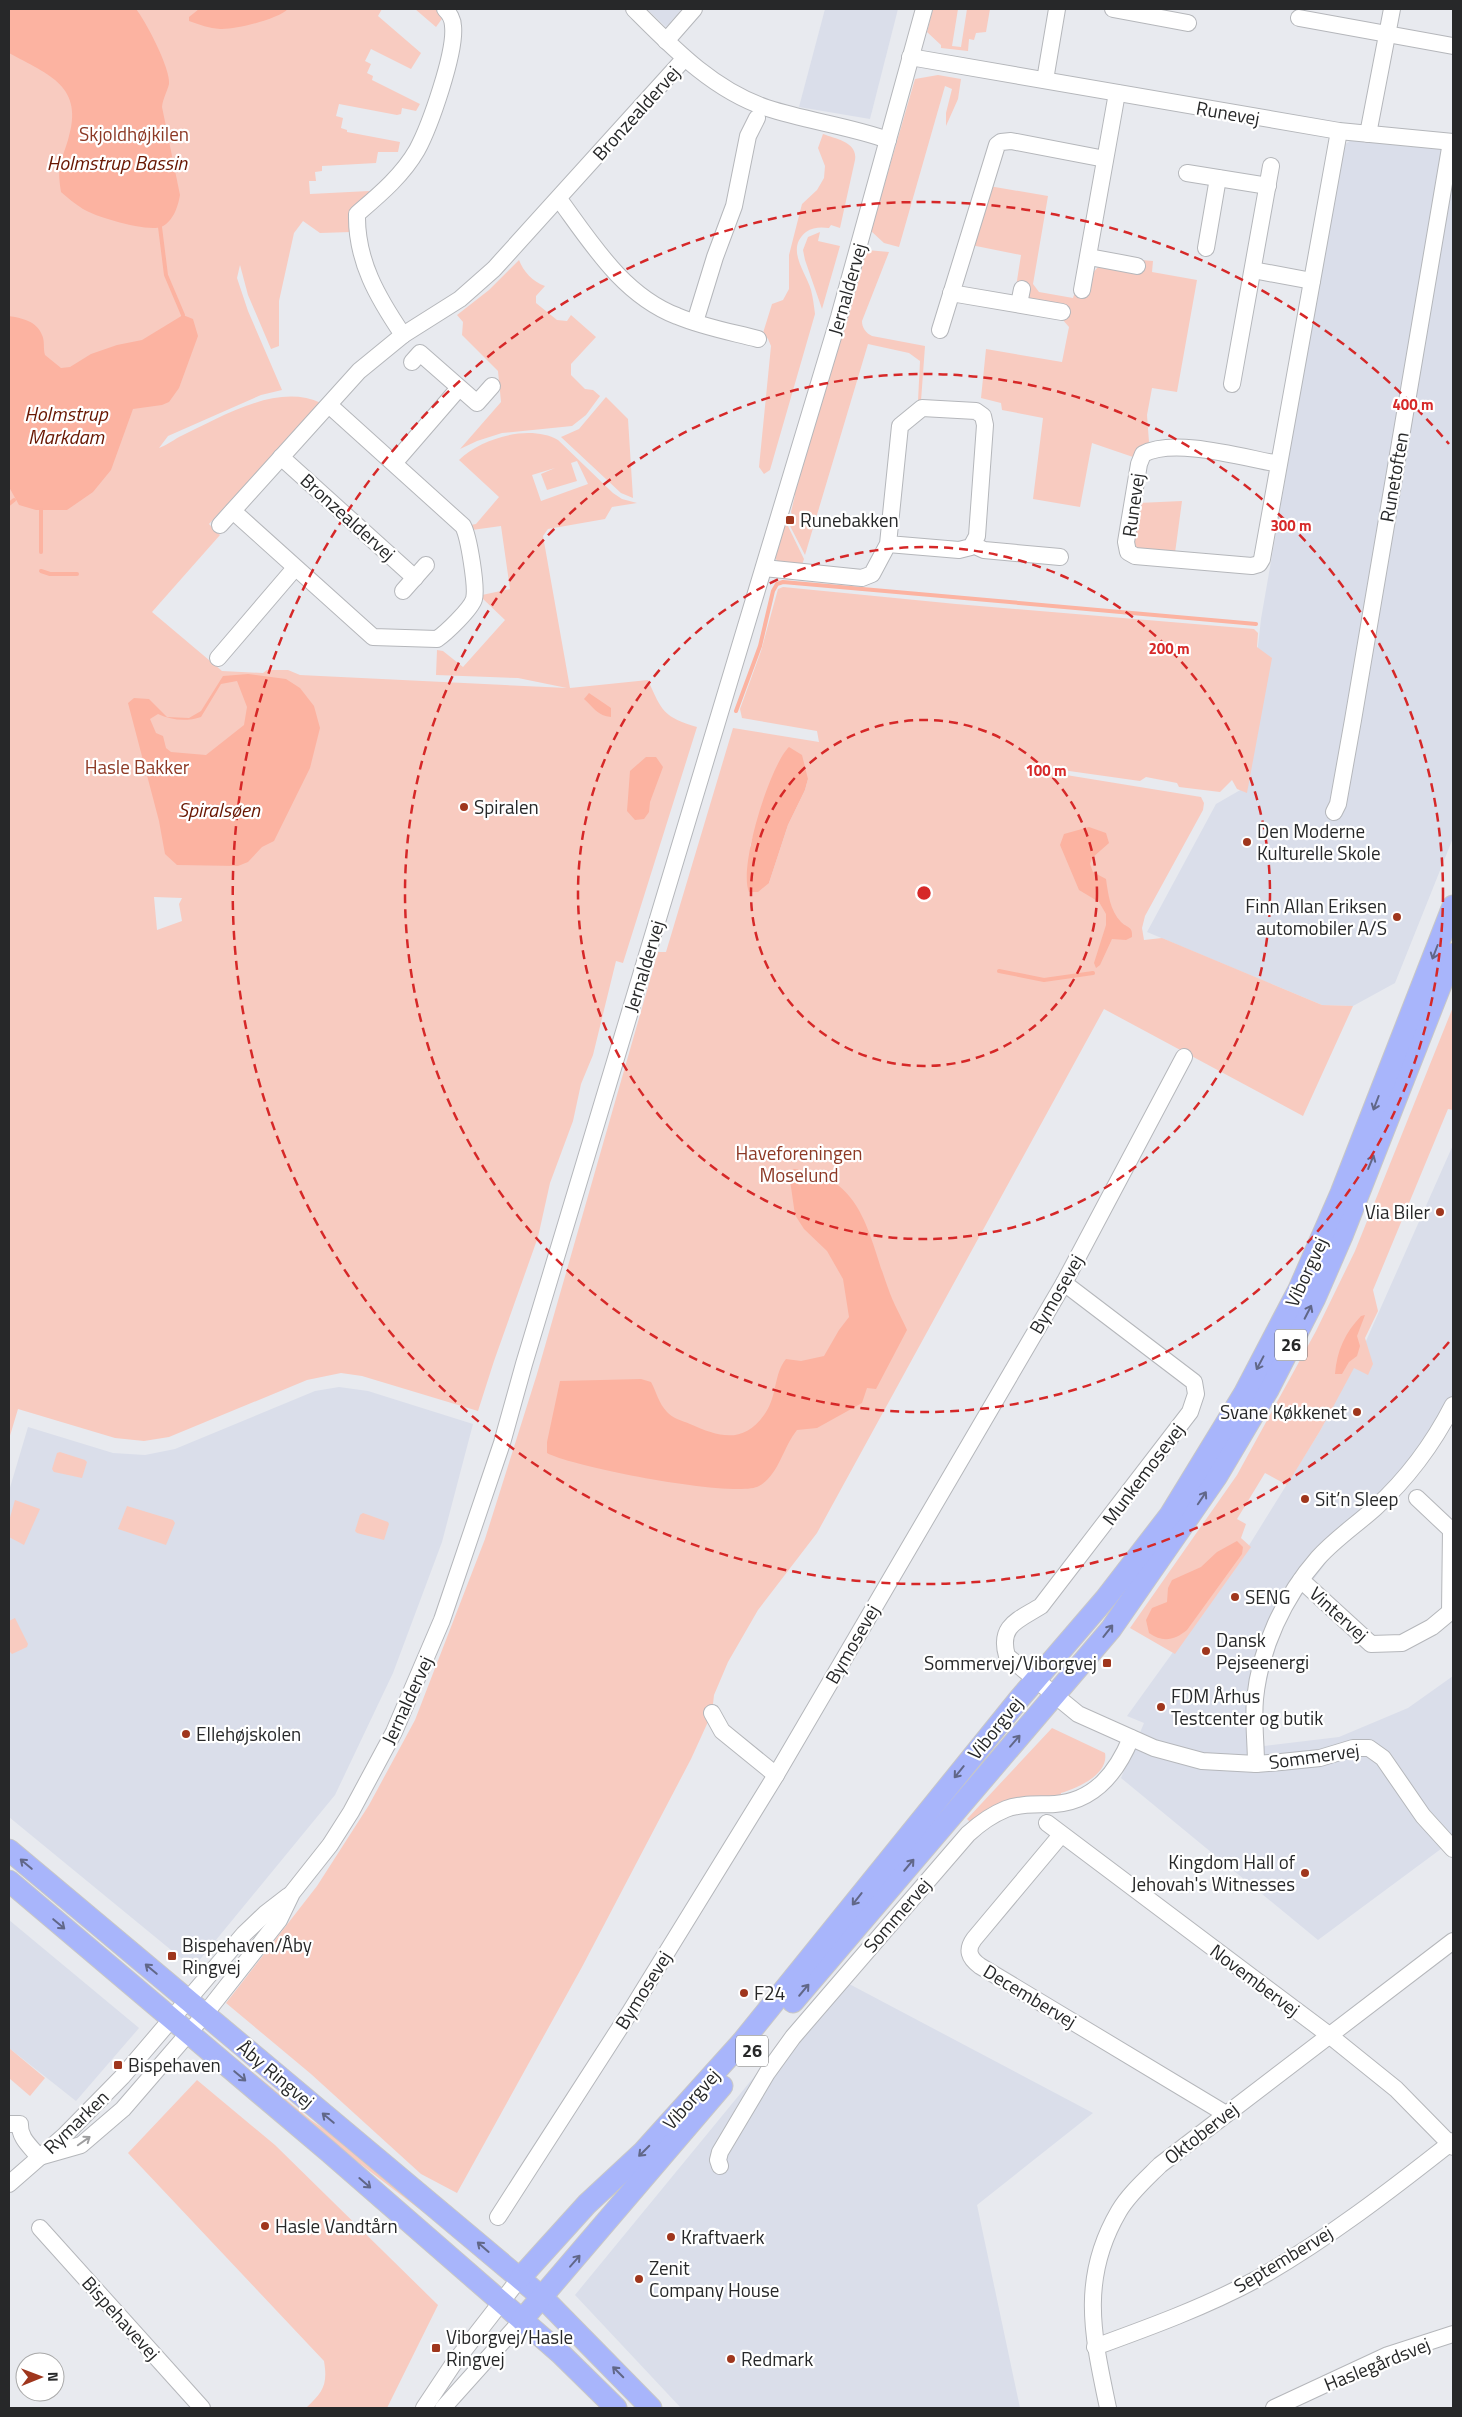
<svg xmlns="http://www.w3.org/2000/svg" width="1462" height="2417" viewBox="0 0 1462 2417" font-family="'Titillium Web',sans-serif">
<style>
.built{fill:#dadeea}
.green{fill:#f8cbc0;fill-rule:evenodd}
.water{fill:#fcb3a1;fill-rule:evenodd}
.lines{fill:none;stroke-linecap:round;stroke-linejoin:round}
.stream{stroke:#fcb3a1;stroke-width:4}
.minor-casing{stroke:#b5b7bb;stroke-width:18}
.major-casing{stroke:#c7c7c7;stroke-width:23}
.minor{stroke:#fff;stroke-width:16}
.major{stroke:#a8b5fb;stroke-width:21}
.oneway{stroke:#616788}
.oneway2{stroke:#9e9e9f}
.ring{fill:none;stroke:#d62828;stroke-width:2.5;stroke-dasharray:9 6}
.poi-dot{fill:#9f361d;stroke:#fff;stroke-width:2}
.labels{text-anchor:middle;stroke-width:4.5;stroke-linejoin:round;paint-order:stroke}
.shield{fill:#fff;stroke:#686869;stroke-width:1}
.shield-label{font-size:18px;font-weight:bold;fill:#272829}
.street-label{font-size:19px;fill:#272829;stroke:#fff}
.park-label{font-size:19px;fill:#8d3925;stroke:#fff}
.poi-label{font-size:19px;fill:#272829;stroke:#fff;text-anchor:start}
.water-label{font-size:20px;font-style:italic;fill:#691702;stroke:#fff}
.centre{fill:#d62828;stroke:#fff;stroke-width:2.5}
.ring-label{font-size:15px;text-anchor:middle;font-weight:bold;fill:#d62828;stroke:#fff;stroke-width:4.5;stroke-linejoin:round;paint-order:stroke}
</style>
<rect width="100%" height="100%" fill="#e8eaef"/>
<g class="built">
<polygon points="647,9 682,9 666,27"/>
<polygon points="825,9 898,9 870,119 799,107"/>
<polygon points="1351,140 1453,147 1453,838 1395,983 1353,1006 1322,1005 1147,932 1216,804 1242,789 1261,619 1343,146"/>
<polygon points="1453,1145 1453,1421 1428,1461 1395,1499 1337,1548 1293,1607 1279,1637 1269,1671 1263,1699 1262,1732 1264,1746 1339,1737 1408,1708 1453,1676 1453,1840 1318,1940 1121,1778 1144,1723 1127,1716 1243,1555 1320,1431 1366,1341"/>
<polygon points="339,1387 368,1391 473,1424 442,1542 393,1673 335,1795 193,1968 9,1817 9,1491 28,1427 113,1453 145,1455 175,1449 315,1391"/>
<polygon points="9,1920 139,2028 76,2101 9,2048"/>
<polygon points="836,1977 1093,2113 977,2205 1020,2408 681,2408 575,2295"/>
</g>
<g class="green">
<path d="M9 9H382L378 16 421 53 411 69 371 49 365 61 371 64 367 73 373 76 372 80 420 104 416 111 402 108 401 114 397 115 339 104 336 116 343 118 341 128 347 130V132L400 142 398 152H378L376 163 322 166V171L315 172 316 181H309L310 194 369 191 368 198 351 232 320 233 303 221 294 233 279 301V346L271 349 248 295 240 265 237 278 248 311 282 390 261 395 168 436 159 448C165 446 172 441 179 437 220 418 276 382 321 403L209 524 220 535 152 612 222 671 263 673 267 670H288L300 675 567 688 518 678 436 675 437 650 443 651 463 667 505 620 481 597 482 595 510 589 501 526 472 530 471 525 476 524 499 497 459 460C481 438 530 424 558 440L613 493 622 499 637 503 612 507 605 519 548 529 543 536 570 688 648 680C662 712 664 717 697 727L623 963 616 961 593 1055 581 1084 573 1121 550 1183 538 1237 494 1361 478 1411 362 1376 341 1373 307 1380 169 1437 144 1441 115 1438 18 1409 9 1439ZM577 461 588 484 541 501 532 475 555 468 541 474 547 490 577 481 571 463ZM154 897 182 898 179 904 182 921 157 930Z"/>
<polygon points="415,9 440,9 444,16 436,27"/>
<polygon points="933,9 958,9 952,46 961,47 967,9 990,9 986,32 976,33 974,40 969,39 968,51 941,48 941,45 927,32"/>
<polygon points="938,75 961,79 958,99 946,126 946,113 952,89 945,86 899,247 884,243 871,231 915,79"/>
<path d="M823 134C836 139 858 142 855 160L840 228 831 225 829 228C821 227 813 227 806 232 785 249 806 272 811 290 813 298 814 306 815 314L770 470 764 474 759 467 771 346 768 339 763 333 772 304 783 300 789 289V255L802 204 817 190 824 178 825 166 818 148Z"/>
<polygon points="989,186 1048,196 1033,284 1039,292 1073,298 1075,292 1100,265 1141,260 1153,261 1152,272 1197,280 1177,392 1152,388 1147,415 1149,442 1133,457 1092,443 1080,507 1033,499 1043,418 1002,410 1001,403 981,398 986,349 1062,362 1069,327 1062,319 1027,300 1016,287 1021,255 971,245"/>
<polygon points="820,232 818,241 840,246 822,309 805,260 803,250 808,237"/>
<path d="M867 250 889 252 862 321C862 328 866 333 872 336L925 346 921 401H918L920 361 909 353 868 344 805 555 789 524 793 517 791 512 795 495 793 493Z"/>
<path d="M519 260C523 271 533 282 545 286L536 296V303L557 320 567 321 571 315 596 337 571 364V375L585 389 593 390 600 396 586 415 572 426 502 433 477 441 460 449 501 402 498 371 462 335 463 322 457 315 489 290Z"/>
<polygon points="606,397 628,419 633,498 621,493 561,437 579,429"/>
<polygon points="1182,501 1175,553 1132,549 1138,503"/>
<polygon points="786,522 804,559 802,565 779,563 775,558"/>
<path d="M783 587 956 604 1254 629 1258 633 1257 647 1272 658 1247 793 1237 789 1232 780 1220 792 1179 787 1177 783 1146 777 1140 781 1062 770 1060 774 1201 797 1204 803 1203 810 1145 916 1142 928 1144 940 1162 938 1322 1005 1353 1006 1303 1116 1104 1009 817 1533 758 1610 728 1662 714 1695 712 1713 691 1759 582 1967 457 2193 421 2174 311 2074 226 2003 317 1886 369 1805 415 1720 485 1539 537 1374 658 952H666L733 728 819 742 817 731 742 718 740 709 761 651 778 589ZM808 779 805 790 788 825 769 883 750 846 771 781Z"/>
<polygon points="1453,1007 1453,1110 1448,1109 1373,1290 1378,1311 1365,1338 1373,1364 1368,1375 1354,1368 1320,1431 1287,1485 1265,1473 1237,1519 1246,1524 1241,1538 1251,1547 1175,1654 1130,1628 1237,1475 1316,1331 1355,1251"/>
<polygon points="60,1452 85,1460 87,1462 82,1478 54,1472 52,1469 57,1453"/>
<polygon points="15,1500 40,1509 24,1545 9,1537 9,1521"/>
<polygon points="127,1506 173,1520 175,1523 166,1545 118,1529"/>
<polygon points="363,1513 388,1522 389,1524 384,1540 357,1533 355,1531 360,1515"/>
<polygon points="15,1618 28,1644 27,1647 12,1654 9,1651 9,1621"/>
<path d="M1052 1728 1105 1753C1109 1774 1078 1788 1061 1793V1796L970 1822 967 1819Z"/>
<polygon points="211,2038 311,2120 367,2159 456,2237 308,2124 210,2040"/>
<polygon points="9,2048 45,2078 30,2096 9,2078"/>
<path d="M197 2080 275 2145 438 2305 387 2408H306C323 2392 328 2385 324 2361L128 2153Z"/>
</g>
<g class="water">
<path d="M9 9H136C145 20 171 69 169 84 167 92 163 98 162 107L180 195C178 207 173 222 161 227 146 232 96 217 83 209 75 204 68 198 61 192 57 164 60 166 68 140 85 86 49 75 9 53Z"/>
<path d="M199 9H288C278 19 235 30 220 29 209 28 200 25 189 21V17Z"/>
<path d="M183 315 193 319 198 336 179 388 169 402 162 405 133 409 111 470 93 492 67 510H36L19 505 9 487V316C21 318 37 321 42 335 45 341 43 348 45 355L61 368 70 367 91 354 117 345 142 340Z"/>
<path d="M248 674 286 679 300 688 314 706 320 728 310 768 274 841 262 847 248 862 238 866 177 865 165 854 159 821 128 703 134 698 149 699 167 717 189 718 201 711 223 676ZM237 681 247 707 244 725 206 755 171 752 166 748 163 736 156 733 150 719 158 714C171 720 186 722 201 717L221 684Z"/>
<path d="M589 693 611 708V717C598 716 593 707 584 699Z"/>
<path d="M789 747 802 755 808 779 805 790 788 825 769 883 758 892H749C738 868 770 765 789 747Z"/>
<polygon points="646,757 656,757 663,767 650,802 649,812 644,819 635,820 627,811 630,771"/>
<path d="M1089 827 1106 833 1109 843 1092 858 1090 864 1093 872 1106 879C1108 893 1110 911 1121 922 1127 928 1133 926 1132 937L1126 940 1112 939 1100 965 1096 968 1094 963 1106 925V914L1099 902 1079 890 1060 845 1064 834Z"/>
<path d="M794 1169C863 1176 868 1234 888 1288 893 1303 901 1316 907 1330L876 1389 867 1388 862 1403 817 1428 797 1430C783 1447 779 1475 759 1486 737 1499 572 1467 547 1453V1442L560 1381 641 1379 651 1382C657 1393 658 1402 667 1412 672 1418 683 1421 690 1424 721 1438 745 1444 766 1412 777 1396 774 1373 786 1359L801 1361 824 1356 839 1330 849 1317 843 1279 827 1251 804 1229 795 1215 789 1173Z"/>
<path d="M1365 1315 1357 1336 1360 1346 1357 1356 1349 1362 1342 1374H1335C1337 1350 1345 1333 1361 1316Z"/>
<path d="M1237 1541 1243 1547 1242 1554 1187 1630C1175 1640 1163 1643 1149 1633L1146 1620 1152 1608 1167 1602 1168 1588 1172 1580 1201 1567 1217 1552Z"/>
</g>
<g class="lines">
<g class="stream">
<polyline points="160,227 166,275 183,315"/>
<polyline points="9,504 14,500"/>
<polyline points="41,552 41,510"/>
<polyline points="41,571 50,574 77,574"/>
<polyline points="736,711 760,646 773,591 777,584 783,582 1256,624"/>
<polyline points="999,971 1044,980 1093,973"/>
</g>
<g class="minor-casing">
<g id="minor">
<path d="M634 9C673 48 713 90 767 108 807 121 849 126 888 140"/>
<polyline points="1113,9 1188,23"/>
<polyline points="1299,18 1453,46"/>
<polyline points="666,41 694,9"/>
<polyline points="910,57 1339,131 1453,142"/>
<polyline points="1045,80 1057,9"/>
<polyline points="1368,134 1392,9"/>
<polyline points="1187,173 1268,186"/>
<path d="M559 199C592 244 623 295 677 316 703 327 731 332 758 339"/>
<polyline points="1206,248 1218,178"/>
<polyline points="1089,257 1137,266"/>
<polyline points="1253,270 1312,281"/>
<polyline points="1082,290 1117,93"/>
<polyline points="951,293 1062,312"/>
<polyline points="1019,304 1022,289"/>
<polyline points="695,322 715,257 734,206 748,136 757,118"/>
<polyline points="940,330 997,145 1001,142 1011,141 1105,159"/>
<path d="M403 335C378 298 356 261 357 214 379 195 402 176 417 150 430 126 456 52 453 26 453 20 449 13 445 9"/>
<polyline points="412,362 420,353 477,403 492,386"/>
<polyline points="1232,384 1271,166"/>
<polyline points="281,457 415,578"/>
<polyline points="395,462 459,388"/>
<path d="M1279 464C1244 458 1175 437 1143 454L1139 464 1126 542 1128 552 1135 556 1252 566 1259 564 1262 559 1339 131"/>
<path d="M233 511 373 637 437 639C446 633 471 609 474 599 477 588 469 537 463 526L329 405"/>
<polyline points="220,525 359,371 403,335 460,299 494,269 684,59"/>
<polyline points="973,545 984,550 1060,557"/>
<polyline points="764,568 862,578 872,574 888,544 959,550 971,547 977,536 985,425 983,416 976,411 922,408 900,426 888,544"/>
<polyline points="403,591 426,565"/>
<polyline points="218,658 295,568"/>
<polyline points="1334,812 1338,804 1353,720 1451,142"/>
<path d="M1064 1283 1194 1382 1196 1394 1190 1412 1041 1606C1019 1620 998 1625 1007 1656L1078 1714 1154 1748 1202 1761 1256 1764 1281 1762 1320 1758 1353 1748H1369L1383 1758 1423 1816 1453 1849"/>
<polyline points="1301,1580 1371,1644 1402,1643 1432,1627 1450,1612 1451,1530 1417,1498"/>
<polyline points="712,1713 722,1731 776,1775"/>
<path d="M1256 1764C1256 1743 1253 1721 1255 1699 1260 1648 1284 1597 1318 1558 1335 1539 1356 1525 1375 1508 1408 1478 1433 1444 1453 1405"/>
<polyline points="1047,1823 1329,2035 1396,2089 1453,2147"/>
<path d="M1061 1835 974 1939C966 1950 969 1958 980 1966L1226 2114"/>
<path d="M9 2124H20C19 2138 31 2147 39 2157"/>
<polyline points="39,2157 81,2145 123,2109 205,2014 257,1948 279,1920 292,1893 330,1845 351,1812 394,1732 442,1620 502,1443 524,1364 839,317 924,9"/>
<path d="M720 2166 718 2160 720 2152 767 2073 793 2037 968 1834C979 1824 991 1815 1006 1809 1021 1803 1039 1805 1055 1804 1095 1801 1117 1772 1131 1738"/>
<polyline points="9,2184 64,2136 122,2077 244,1934 266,1913 288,1896"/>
<polyline points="498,2217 630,2012 776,1775 1064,1283 1184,1057"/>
<polyline points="40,2228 202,2408"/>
<path d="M1095 2347C1150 2327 1205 2307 1257 2279 1326 2240 1391 2190 1453 2141"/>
<polyline points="424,2408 454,2363 520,2278"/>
<polyline points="443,2408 522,2320"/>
<path d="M1108 2408C1093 2336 1079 2279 1119 2211 1129 2194 1146 2179 1160 2165L1453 1941"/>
<polyline points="1274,2408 1388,2355 1453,2334"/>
</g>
</g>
<g class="major-casing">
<g id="major">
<polyline points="9,1850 543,2298 651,2408"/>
<polyline points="9,1881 328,2151 560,2353 616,2408"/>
<polyline points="793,2002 1111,1629 1217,1476 1268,1390 1315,1298 1342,1236 1453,954"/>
<polyline points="520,2278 587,2204 643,2152 742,2042 1020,1698 1106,1598 1170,1515 1244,1394 1299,1289 1341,1193 1453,906"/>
<polyline points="522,2320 722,2086"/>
</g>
</g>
<use href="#minor" class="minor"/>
<use href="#major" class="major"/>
</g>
<defs><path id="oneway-shaft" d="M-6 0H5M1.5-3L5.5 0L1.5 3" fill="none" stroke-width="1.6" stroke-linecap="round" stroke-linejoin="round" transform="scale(1.25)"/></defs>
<g class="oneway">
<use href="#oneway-shaft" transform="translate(1435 952) rotate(111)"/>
<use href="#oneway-shaft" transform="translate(1376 1103) rotate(111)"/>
<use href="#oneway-shaft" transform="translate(1371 1162) rotate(-68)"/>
<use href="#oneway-shaft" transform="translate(1308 1312) rotate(-63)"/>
<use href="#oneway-shaft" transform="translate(1260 1363) rotate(118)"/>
<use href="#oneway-shaft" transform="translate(1202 1498) rotate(-56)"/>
<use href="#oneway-shaft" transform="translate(1108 1631) rotate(-52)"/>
<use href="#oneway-shaft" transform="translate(1015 1741) rotate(-49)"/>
<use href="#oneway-shaft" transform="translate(959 1772) rotate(129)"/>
<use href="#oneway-shaft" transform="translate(26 1864) rotate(-140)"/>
<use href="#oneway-shaft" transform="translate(909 1865) rotate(-50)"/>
<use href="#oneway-shaft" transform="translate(857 1899) rotate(128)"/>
<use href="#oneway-shaft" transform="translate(59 1924) rotate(40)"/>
<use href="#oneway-shaft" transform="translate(151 1969) rotate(-140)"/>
<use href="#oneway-shaft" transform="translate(804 1990) rotate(-50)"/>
<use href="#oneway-shaft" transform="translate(240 2076) rotate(40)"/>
<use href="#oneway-shaft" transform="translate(328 2118) rotate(-140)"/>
<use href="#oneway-shaft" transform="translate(644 2151) rotate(135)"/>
<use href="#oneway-shaft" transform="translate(365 2183) rotate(41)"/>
<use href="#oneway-shaft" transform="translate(483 2247) rotate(-139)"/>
<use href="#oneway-shaft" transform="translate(575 2261) rotate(-49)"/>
<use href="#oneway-shaft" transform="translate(618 2372) rotate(-135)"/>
</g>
<use class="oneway2" href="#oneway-shaft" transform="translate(84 2141) rotate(-35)"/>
<g class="ring">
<circle cx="924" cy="893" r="173"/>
<circle cx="924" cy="893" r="346"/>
<circle cx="924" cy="893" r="519"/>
<path d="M1449 1342A691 691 0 1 1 1449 444"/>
</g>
<g class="poi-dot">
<rect x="785" y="515" width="10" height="10" rx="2.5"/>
<circle cx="464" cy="807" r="5"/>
<circle cx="1247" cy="842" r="5"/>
<circle cx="1397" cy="917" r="5"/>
<circle cx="1440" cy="1212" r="5"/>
<circle cx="1357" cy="1412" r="5"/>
<circle cx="1305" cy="1499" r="5"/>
<circle cx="1235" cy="1597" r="5"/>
<circle cx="1206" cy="1651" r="5"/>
<rect x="1102" y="1658" width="10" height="10" rx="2.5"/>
<circle cx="1161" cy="1707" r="5"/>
<circle cx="186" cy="1734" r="5"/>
<circle cx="1305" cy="1873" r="5"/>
<rect x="167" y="1951" width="10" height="10" rx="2.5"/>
<circle cx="744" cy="1993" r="5"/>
<rect x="113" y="2060" width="10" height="10" rx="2.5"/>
<circle cx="265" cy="2226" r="5"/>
<circle cx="671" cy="2237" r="5"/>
<circle cx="639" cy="2279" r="5"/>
<rect x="431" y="2343" width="10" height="10" rx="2.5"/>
<circle cx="731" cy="2359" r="5"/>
</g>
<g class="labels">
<g class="shield">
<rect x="1275" y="1329.5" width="32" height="31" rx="4"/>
<rect x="736" y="2035.5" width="32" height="31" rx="4"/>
</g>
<g class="shield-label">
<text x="1291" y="1351">26</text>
<text x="752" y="2057">26</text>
</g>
<g class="street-label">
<text transform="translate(636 113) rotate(-48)" y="7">Bronzealdervej</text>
<text transform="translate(1228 113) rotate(10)" y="7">Runevej</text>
<text transform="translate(847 289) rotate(-74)" y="7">Jernaldervej</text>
<text transform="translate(1394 477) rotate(-80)" y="7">Runetoften</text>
<text transform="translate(1133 505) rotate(-82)" y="7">Runevej</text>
<text transform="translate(348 517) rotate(42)" y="7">Bronzealdervej</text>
<text transform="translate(644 966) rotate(-73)" y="7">Jernaldervej</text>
<text transform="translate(1306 1272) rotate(-65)" y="7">Viborgvej</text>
<text transform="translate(1056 1294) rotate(-60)" y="7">Bymosevej</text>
<text transform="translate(1143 1474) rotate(-53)" y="7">Munkemosevej</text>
<text transform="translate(1339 1614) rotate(42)" y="7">Vintervej</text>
<text transform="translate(852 1644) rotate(-60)" y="7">Bymosevej</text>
<text transform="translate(407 1700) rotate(-65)" y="7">Jernaldervej</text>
<text transform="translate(995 1728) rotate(-51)" y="7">Viborgvej</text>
<text transform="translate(1314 1756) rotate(-8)" y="7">Sommervej</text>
<text transform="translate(897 1915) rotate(-49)" y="7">Sommervej</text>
<text transform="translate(1255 1980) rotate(37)" y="7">Novembervej</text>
<text transform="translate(643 1990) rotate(-58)" y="7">Bymosevej</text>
<text transform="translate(1030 1996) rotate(31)" y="7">Decembervej</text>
<text transform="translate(276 2074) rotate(40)" y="7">Åby Ringvej</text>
<text transform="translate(691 2099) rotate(-48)" y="7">Viborgvej</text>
<text transform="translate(76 2122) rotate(-44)" y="7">Rymarken</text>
<text transform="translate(1201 2133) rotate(-38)" y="7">Oktobervej</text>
<text transform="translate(1283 2259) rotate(-31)" y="7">Septembervej</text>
<text transform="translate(121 2318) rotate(48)" y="7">Bispehavevej</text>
<text transform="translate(1377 2364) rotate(-22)" y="7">Haslegårdsvej</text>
</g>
<g class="park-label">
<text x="134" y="141">Skjoldhøjkilen</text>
<text x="137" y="774">Hasle Bakker</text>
<text x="799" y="1160">Haveforeningen<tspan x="799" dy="22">Moselund</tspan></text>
</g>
<g class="poi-label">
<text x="800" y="527">Runebakken</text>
<text x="474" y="814">Spiralen</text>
<text x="1257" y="838">Den Moderne<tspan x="1257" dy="22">Kulturelle Skole</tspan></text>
<text x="1387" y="913" text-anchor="end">Finn Allan Eriksen<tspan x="1387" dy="22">automobiler A/S</tspan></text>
<text x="1430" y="1219" text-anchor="end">Via Biler</text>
<text x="1347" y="1419" text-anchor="end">Svane Køkkenet</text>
<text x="1315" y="1506">Sit’n Sleep</text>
<text x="1245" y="1604">SENG</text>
<text x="1216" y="1647">Dansk<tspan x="1216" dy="22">Pejseenergi</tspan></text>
<text x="1097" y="1670" text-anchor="end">Sommervej/Viborgvej</text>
<text x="1171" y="1703">FDM Århus<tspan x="1171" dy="22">Testcenter og butik</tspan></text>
<text x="196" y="1741">Ellehøjskolen</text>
<text x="1295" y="1869" text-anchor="end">Kingdom Hall of<tspan x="1295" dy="22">Jehovah's Witnesses</tspan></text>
<text x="182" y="1952">Bispehaven/Åby<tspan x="182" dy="22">Ringvej</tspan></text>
<text x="754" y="2000">F24</text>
<text x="128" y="2072">Bispehaven</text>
<text x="275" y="2233">Hasle Vandtårn</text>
<text x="681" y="2244">Kraftvaerk</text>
<text x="649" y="2275">Zenit<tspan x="649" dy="22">Company House</tspan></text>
<text x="446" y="2344">Viborgvej/Hasle<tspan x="446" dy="22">Ringvej</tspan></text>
<text x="741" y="2366">Redmark</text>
</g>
<g class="water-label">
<text x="117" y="170">Holmstrup Bassin</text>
<text x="66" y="421">Holmstrup<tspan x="66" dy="23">Markdam</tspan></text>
<text x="219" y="817">Spiralsøen</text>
</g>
</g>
<circle cx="924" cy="893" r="8" class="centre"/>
<g class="ring-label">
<text x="1413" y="410">400 m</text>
<text x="1291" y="531">300 m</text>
<text x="1169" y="654">200 m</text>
<text x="1046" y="776">100 m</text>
</g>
<rect width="1462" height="2417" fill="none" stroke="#272829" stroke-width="20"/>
<g transform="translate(40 2377) rotate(89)"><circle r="24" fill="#ffffff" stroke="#a9a9a9"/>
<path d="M0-4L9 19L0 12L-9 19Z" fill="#9f361d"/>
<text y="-8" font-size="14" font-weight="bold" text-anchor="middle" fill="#272829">N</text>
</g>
</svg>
